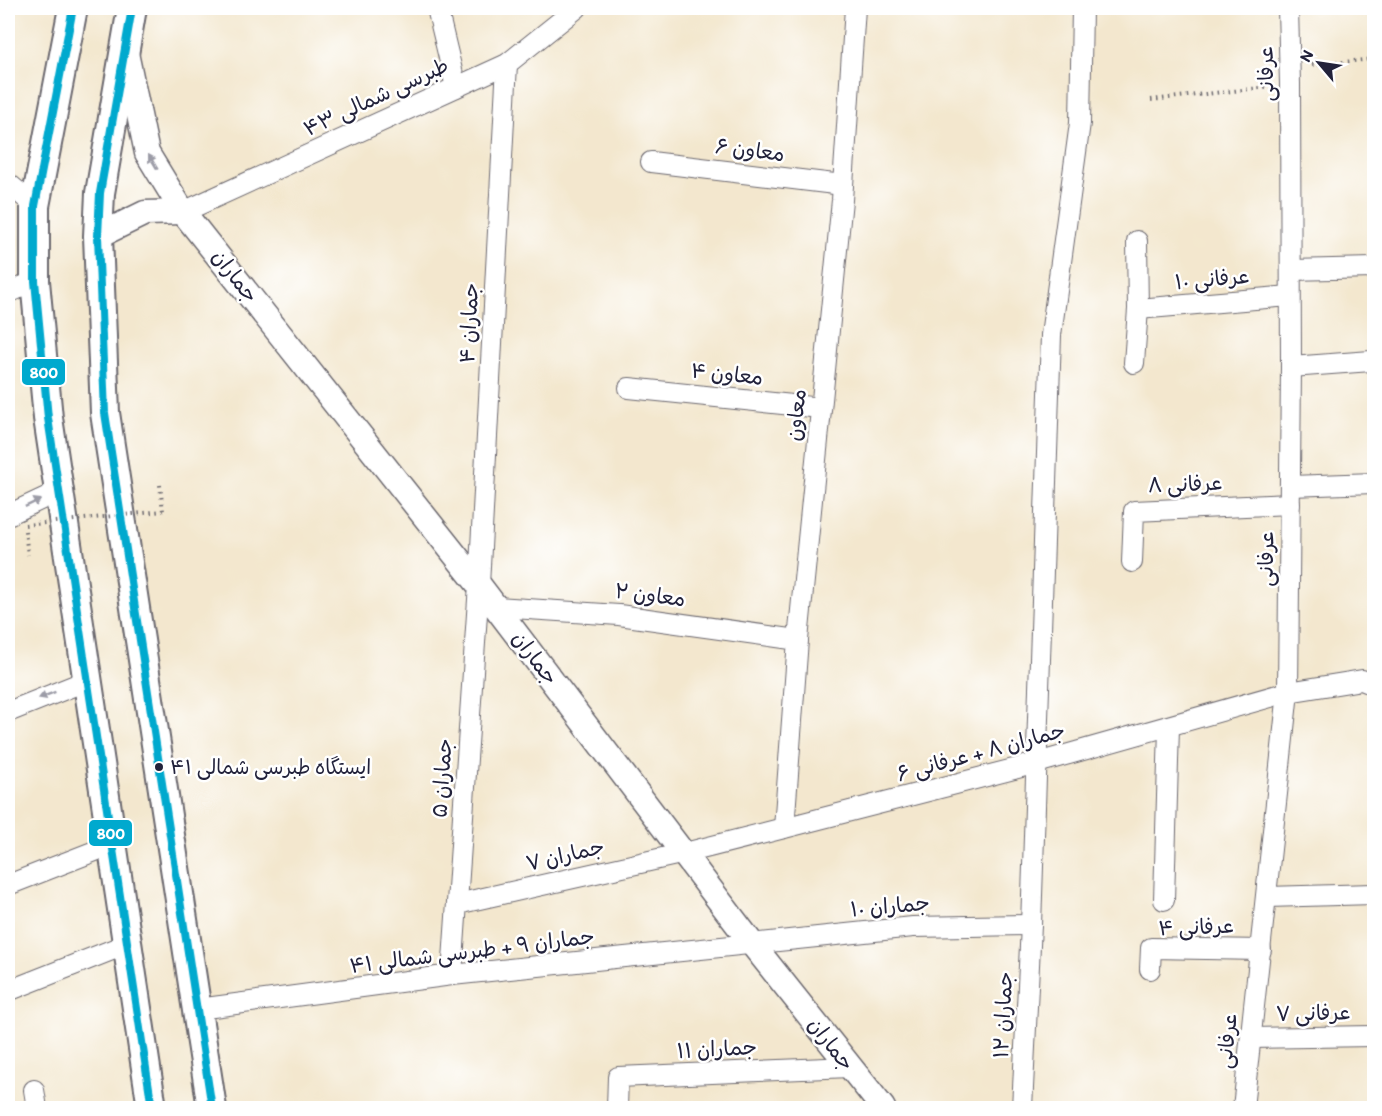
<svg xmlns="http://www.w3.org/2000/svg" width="1382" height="1116" viewBox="0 0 1382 1116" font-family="Itim,'Playpen Sans Arabic',sans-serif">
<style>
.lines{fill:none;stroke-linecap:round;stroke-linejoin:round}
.minor-casing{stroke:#6b676e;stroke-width:22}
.tertiary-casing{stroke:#6b676e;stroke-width:27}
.secondary-casing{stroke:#6b676e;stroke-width:32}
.path{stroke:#6b676e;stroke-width:4;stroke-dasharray:1.5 4.5;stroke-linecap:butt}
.minor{stroke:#fff;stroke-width:20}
.tertiary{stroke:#fff;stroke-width:24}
.secondary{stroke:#fff;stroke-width:28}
.path-bridge{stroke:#6b676e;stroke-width:4;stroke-dasharray:1.5 4.5;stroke-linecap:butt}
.bus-1-casing{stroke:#fff;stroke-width:12}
.bus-1{stroke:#00a9ce;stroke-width:8}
.oneway{fill:#9c9ca7}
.bus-dot{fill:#22223b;stroke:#fff;stroke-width:2}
.labels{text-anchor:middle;stroke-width:5;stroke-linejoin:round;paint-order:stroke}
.bus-label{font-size:20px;fill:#22223b;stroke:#fff;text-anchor:start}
.street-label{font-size:21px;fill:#22223b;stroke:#fff}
.line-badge{stroke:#fff;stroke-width:2}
.badge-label{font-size:16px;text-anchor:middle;font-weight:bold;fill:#fff}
</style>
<rect width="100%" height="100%" fill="#fff"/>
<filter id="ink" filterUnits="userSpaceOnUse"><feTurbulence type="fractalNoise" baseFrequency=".0167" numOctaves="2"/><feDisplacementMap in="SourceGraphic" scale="12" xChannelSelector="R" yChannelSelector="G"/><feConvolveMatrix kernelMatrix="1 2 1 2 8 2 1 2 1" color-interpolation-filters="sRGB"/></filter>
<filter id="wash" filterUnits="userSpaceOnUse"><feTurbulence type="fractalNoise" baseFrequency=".008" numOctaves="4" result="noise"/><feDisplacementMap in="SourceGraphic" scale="24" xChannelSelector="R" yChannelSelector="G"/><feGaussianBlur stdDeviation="1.35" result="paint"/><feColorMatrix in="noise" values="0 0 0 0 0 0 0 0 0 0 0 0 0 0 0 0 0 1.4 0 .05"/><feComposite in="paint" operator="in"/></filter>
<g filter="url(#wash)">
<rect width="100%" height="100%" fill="#f3e7ce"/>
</g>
<g filter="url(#ink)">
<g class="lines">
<g class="minor-casing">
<g id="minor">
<polyline points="437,8 456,87"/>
<polyline points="651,162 843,185"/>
<polyline points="8,183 35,206"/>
<polyline points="183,212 507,64 577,8"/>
<polyline points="1291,270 1374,268"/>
<polyline points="8,293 35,281"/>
<polyline points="1138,309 1290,296"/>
<polyline points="1134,363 1138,309 1137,241"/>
<polyline points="1291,367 1371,361"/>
<polyline points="629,388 821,408"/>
<polyline points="1291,486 1374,483"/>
<polyline points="8,515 59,491"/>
<polyline points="1132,562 1134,511 1290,504"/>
<polyline points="496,607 619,615 798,640"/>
<polyline points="8,712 88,680"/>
<polyline points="784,828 798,640 842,200 855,8"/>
<polyline points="8,885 113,844"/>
<polyline points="1267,897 1374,894"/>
<polyline points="1164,900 1169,727"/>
<polyline points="457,904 685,853 784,828 1037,763 1288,692 1362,680 1374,685"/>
<polyline points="1150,969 1151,948 1261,950"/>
<polyline points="452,975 479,585 507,64"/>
<polyline points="8,991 127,944"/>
<polyline points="198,1009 452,975 913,927 1031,925"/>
<polyline points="1251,1038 1374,1036"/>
<polyline points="34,1090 37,1108"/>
<polyline points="617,1108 618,1077 850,1067"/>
<polyline points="1022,1108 1031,925 1051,335 1080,123 1082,8"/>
<polyline points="1243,1108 1288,692 1291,367 1290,84 1288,8"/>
</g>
</g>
<g class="tertiary-casing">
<g id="tertiary">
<polyline points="126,53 147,153 183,212 479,585 753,945 883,1108"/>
<polyline points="98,236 145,213 183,212"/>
</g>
</g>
<g class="secondary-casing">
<g id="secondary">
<polyline points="73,8 35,206 35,281 48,418 152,1108"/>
<polyline points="132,8 100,193 98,236 105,413 212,1108"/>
</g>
</g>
<g class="path">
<polyline points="1312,65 1374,59"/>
<polyline points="1151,100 1269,87"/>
<polyline points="160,485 163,511"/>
<polyline points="25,531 28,555"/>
</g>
<use href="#minor" class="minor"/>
<use href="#tertiary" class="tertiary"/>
<use href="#secondary" class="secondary"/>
<polyline class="path-bridge" points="25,525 163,511"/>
<g class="bus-1-casing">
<g id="bus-1">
<polyline points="73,8 35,206 35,281 48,418 152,1108"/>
<polyline points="132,8 100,193 98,236 105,413 212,1108"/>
</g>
</g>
<use href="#bus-1" class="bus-1"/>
</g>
<defs><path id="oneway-solid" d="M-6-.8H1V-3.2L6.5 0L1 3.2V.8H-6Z" transform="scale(1.5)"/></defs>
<g class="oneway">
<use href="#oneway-solid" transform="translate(153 162) rotate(-121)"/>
<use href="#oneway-solid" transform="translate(33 503) rotate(-25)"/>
<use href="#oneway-solid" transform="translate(47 695) rotate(159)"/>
</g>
</g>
<circle class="bus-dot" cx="159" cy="767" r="5"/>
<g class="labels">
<g class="bus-label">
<text x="170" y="774">ایستگاه طبرسی شمالی ۴۱</text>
</g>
<g class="street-label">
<text transform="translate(1266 74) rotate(-91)" y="7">عرفانی</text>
<text transform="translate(376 97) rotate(-25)" y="7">طبرسی شمالی ۴۳</text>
<text transform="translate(750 150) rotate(7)" y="7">معاون ۶</text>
<text transform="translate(235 276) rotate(52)" y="7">جماران</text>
<text transform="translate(1212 279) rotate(-5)" y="7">عرفانی ۱۰</text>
<text transform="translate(469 323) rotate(-87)" y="7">جماران ۴</text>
<text transform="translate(727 374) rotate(6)" y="7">معاون ۴</text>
<text transform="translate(796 415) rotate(-84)" y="7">معاون</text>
<text transform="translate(1185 484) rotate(-2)" y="7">عرفانی ۸</text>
<text transform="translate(1266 559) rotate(-89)" y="7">عرفانی</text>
<text transform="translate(650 595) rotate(7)" y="7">معاون ۲</text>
<text transform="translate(535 658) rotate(53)" y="7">جماران</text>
<text transform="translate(981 752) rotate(-15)" y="7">جماران ۸ + عرفانی ۶</text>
<text transform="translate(442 778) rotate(-86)" y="7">جماران ۵</text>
<text transform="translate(565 855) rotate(-13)" y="7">جماران ۷</text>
<text transform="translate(890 906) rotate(-5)" y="7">جماران ۱۰</text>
<text transform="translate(1196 927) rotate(-2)" y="7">عرفانی ۴</text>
<text transform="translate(472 951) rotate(-7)" y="7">جماران ۹ + طبرسی شمالی ۴۱</text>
<text transform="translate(1313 1013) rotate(-1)" y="7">عرفانی ۷</text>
<text transform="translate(1003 1015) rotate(-87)" y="7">جماران ۱۲</text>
<text transform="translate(1227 1041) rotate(-84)" y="7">عرفانی</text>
<text transform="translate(831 1044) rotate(52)" y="7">جماران</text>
<text transform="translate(717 1049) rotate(-3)" y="7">جماران ۱۱</text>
</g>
</g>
<g class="line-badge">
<rect x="21" y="358" width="45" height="28" rx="6" fill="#00a9ce"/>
<rect x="88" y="819" width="45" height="28" rx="6" fill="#00a9ce"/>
</g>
<g class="badge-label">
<text x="44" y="378">800</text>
<text x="111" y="839">800</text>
</g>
<rect width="1382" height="1116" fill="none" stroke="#fff" stroke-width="30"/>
<g transform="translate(1319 63) rotate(299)" stroke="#ffffff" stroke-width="4.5" paint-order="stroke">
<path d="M0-4.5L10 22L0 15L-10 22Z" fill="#22223b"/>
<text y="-9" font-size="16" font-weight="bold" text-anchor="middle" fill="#22223b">N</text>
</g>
</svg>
